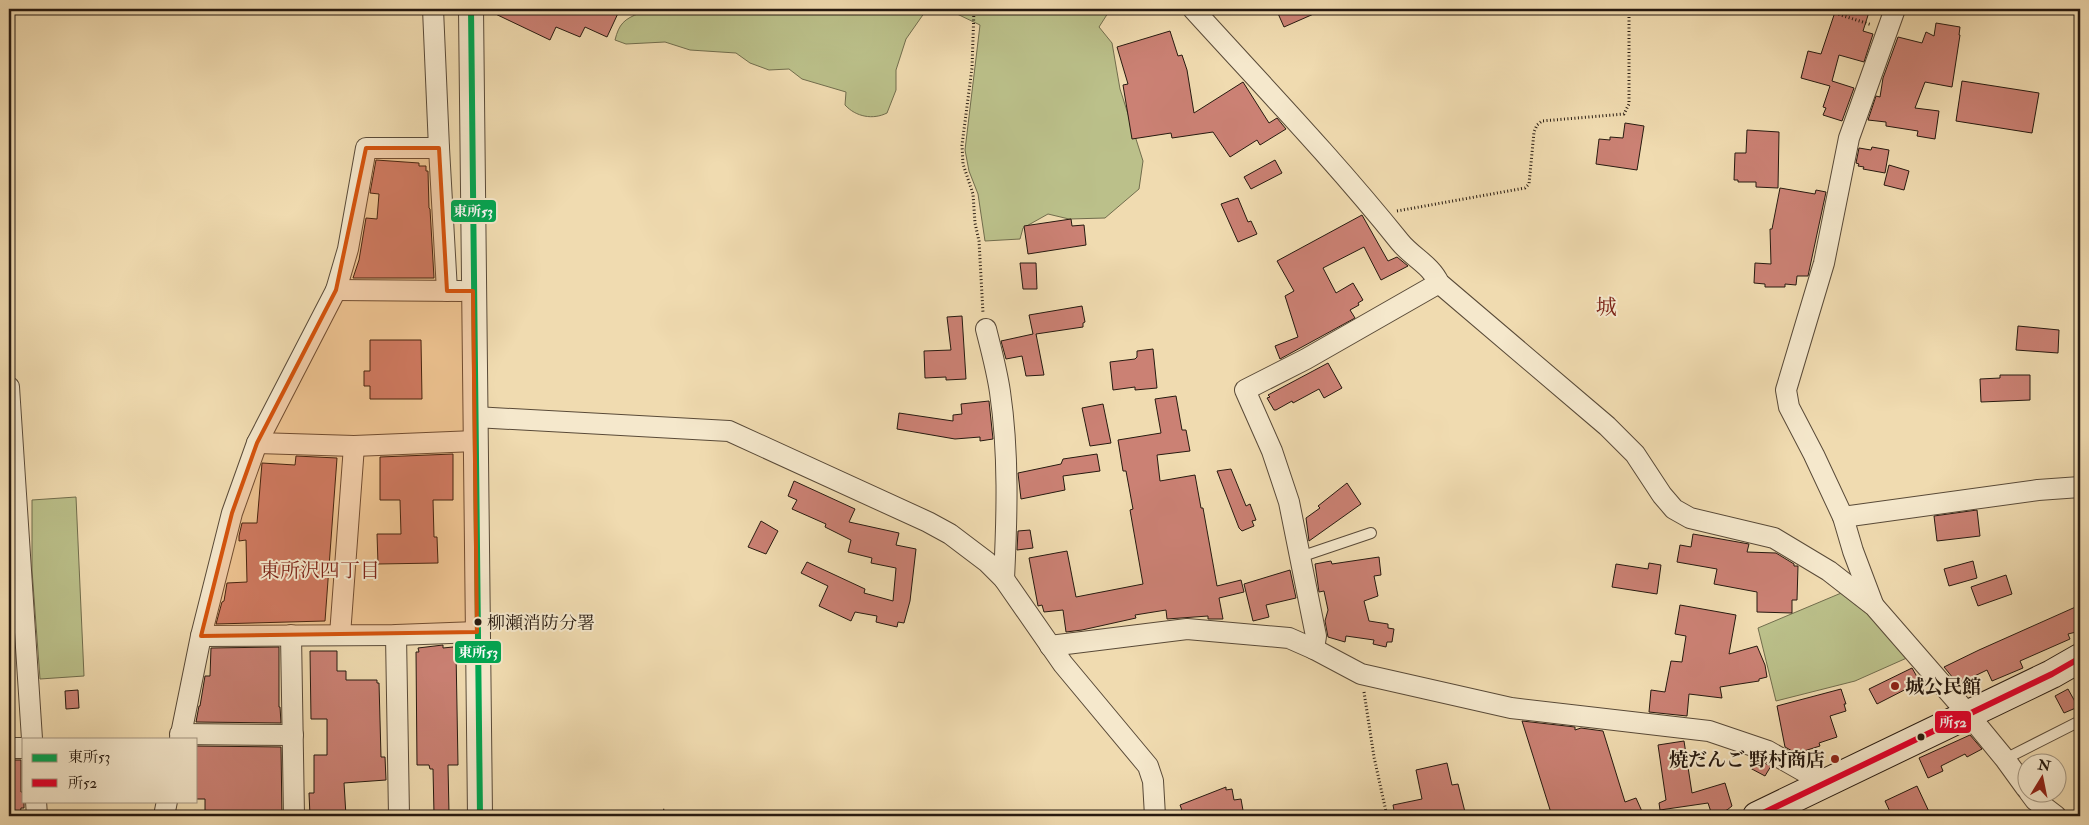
<svg xmlns="http://www.w3.org/2000/svg" width="2089" height="825" viewBox="0 0 2089 825" font-family="'IM FELL Double Pica','Noto Serif JP',serif">
<style>
.green{fill:#bbc08a;stroke:#716d4d}
.building{fill:#cb8174;stroke:#271a10}
.lines{fill:none;stroke-linecap:round;stroke-linejoin:round}
.service-casing{stroke:#594a38;stroke-width:12}
.minor-casing{stroke:#594a38;stroke-width:22}
.tertiary-casing{stroke:#594a38;stroke-width:26}
.secondary-casing{stroke:#271a10;stroke-width:30}
.path{stroke:#271a10;stroke-width:3;stroke-dasharray:1 2.5;stroke-linecap:butt}
.service{stroke:#f5e8cc;stroke-width:10}
.minor{stroke:#f5e8cc;stroke-width:20}
.tertiary{stroke:#f5e8cc;stroke-width:24}
.secondary{stroke:#f5e8cc;stroke-width:28}
.bus-1-casing{stroke:#f5e8cc;stroke-width:10}
.bus-2-casing{stroke:#f5e8cc;stroke-width:10}
.bus-1{stroke:#00a651;stroke-width:6}
.bus-2{stroke:#e4002b;stroke-width:6}
.marked{fill:#d5530c;fill-opacity:0.2;stroke:#d5530c;stroke-width:4;stroke-linejoin:round}
.bus-dot{fill:#271a10;stroke:#f5e8cc;stroke-width:2}
.poi-dot{fill:#8f2418;stroke:#f5e8cc;stroke-width:2}
.labels{text-anchor:middle;stroke-width:4;stroke-linejoin:round;paint-order:stroke}
.bus-label{font-size:18px;fill:#271a10;stroke:#f5e8cc;text-anchor:start}
.poi-label{font-size:19px;font-weight:bold;fill:#271a10;stroke:#f5e8cc;text-anchor:start}
.neighbourhood-label{font-size:20px;fill:#7a1f14;stroke:#f5e8cc}
.quarter-label{font-size:21px;fill:#7a1f14;stroke:#f5e8cc}
.line-badge{stroke:#f5e8cc;stroke-width:2}
.badge-label{font-size:14px;text-anchor:middle;font-weight:bold;fill:#fff}
</style>
<rect width="100%" height="100%" fill="#f0dbb0"/>
<filter id="stains"><feTurbulence type="fractalNoise" baseFrequency=".004" numOctaves="4"/><feColorMatrix values="0 0 0 0 .2 0 0 0 0 .09 0 0 0 0 .02 0 0 0 .5 -.17"/></filter>
<radialGradient id="worn" r=".72"><stop offset=".6" stop-color="#630" stop-opacity="0"/><stop offset="1" stop-color="#630" stop-opacity=".3"/></radialGradient>
<g class="green">
<path d="M642 9H1107L1108 13 1099 27 1112 43 1120 89 1143 161 1139 189 1105 218 1069 219 1048 214 1023 228 1020 239 985 241 978 194 969 171 965 150 980 25 955 13 927 9 906 39 896 70V90L887 113C873 120 856 117 845 105L846 92 802 79 789 69 769 70 750 63 736 53 690 50 665 42 626 44 615 40C619 24 624 19 640 13Z"/>
<polygon points="76,497 84,676 40,679 32,570 32,500"/>
<polygon points="1846,591 1909,657 1855,681 1776,701 1758,628"/>
</g>
<g class="building">
<polygon points="485,9 620,9 607,37 585,27 580,37 556,27 550,40"/>
<polygon points="1276,9 1325,9 1284,27"/>
<polygon points="1836,9 1870,9 1863,31 1873,34 1864,62 1839,55 1832,81 1854,88 1842,121 1823,115 1826,108 1823,107 1830,86 1801,78 1808,51 1821,54"/>
<polygon points="1936,23 1960,27 1959,35 1960,35 1952,87 1925,82 1915,108 1939,111 1935,139 1917,136 1918,131 1886,126 1886,122 1868,120 1876,96 1880,97 1883,78 1898,37 1922,43 1926,32 1934,36"/>
<polygon points="1170,31 1178,56 1182,55 1187,70 1194,113 1243,82 1269,123 1277,118 1286,129 1260,145 1257,140 1230,157 1213,132 1172,138 1171,133 1132,139 1123,85 1128,84 1117,47"/>
<polygon points="1962,81 2039,93 2032,133 1956,121"/>
<polygon points="1625,123 1644,126 1637,170 1596,164 1599,139 1610,140 1610,137 1623,138"/>
<polygon points="1747,130 1779,132 1778,188 1756,187 1756,182 1738,182 1738,180 1734,180 1735,153 1746,153"/>
<polygon points="1872,147 1889,150 1885,173 1863,169 1864,167 1858,166 1859,164 1856,163 1859,148 1871,150"/>
<polygon points="376,160 419,163 419,166 426,166 426,171 428,171 429,208 430,209 434,278 353,278 359,260 366,218 377,219 379,194 370,193"/>
<polygon points="1275,160 1282,173 1251,189 1244,177"/>
<polygon points="1889,165 1909,171 1904,190 1884,185"/>
<polygon points="1780,188 1815,194 1816,190 1826,192 1808,276 1797,276 1796,285 1785,284 1785,287 1765,287 1765,284 1754,283 1755,263 1771,264 1770,229 1772,229"/>
<polygon points="1238,198 1248,222 1251,221 1257,234 1238,242 1221,204"/>
<polygon points="1362,215 1388,261 1397,257 1408,266 1381,280 1364,247 1323,268 1336,293 1353,283 1363,300 1358,303 1359,305 1350,310 1355,318 1280,359 1275,346 1298,337 1285,296 1294,291 1277,261"/>
<polygon points="1071,219 1072,226 1084,225 1086,245 1028,254 1024,226"/>
<polygon points="1020,263 1036,263 1037,289 1023,289"/>
<polygon points="1082,306 1085,322 1083,323 1083,327 1036,334 1044,375 1026,376 1022,356 1006,359 1001,341 1033,334 1029,315"/>
<polygon points="962,316 966,379 946,380 946,377 925,378 924,351 951,350 947,317"/>
<polygon points="2018,326 2059,330 2058,353 2016,350"/>
<polygon points="370,340 421,340 422,399 370,399 370,386 364,386 364,371 370,371"/>
<polygon points="1153,349 1157,388 1135,390 1135,387 1113,390 1110,362 1135,359 1137,357 1137,351"/>
<polygon points="1328,363 1342,388 1324,398 1319,389 1293,403 1292,401 1276,410 1274,410 1267,398 1270,397 1268,395"/>
<polygon points="2000,375 2030,375 2030,400 1981,402 1980,379 2000,378"/>
<polygon points="1176,396 1182,430 1186,430 1190,451 1157,455 1160,481 1195,475 1201,508 1203,508 1217,586 1241,580 1244,592 1219,598 1223,619 1208,619 1208,616 1167,619 1166,610 1135,615 1136,618 1082,630 1066,632 1063,610 1044,612 1042,605 1038,606 1029,558 1067,551 1076,597 1143,584 1130,510 1133,509 1126,471 1123,471 1118,440 1161,433 1155,399"/>
<polygon points="989,401 993,439 980,441 980,437 955,439 897,429 899,413 953,421 953,415 962,414 961,404"/>
<polygon points="1103,404 1111,443 1090,446 1082,408"/>
<polygon points="453,454 453,500 433,500 434,537 437,537 438,563 378,564 377,534 401,534 400,500 380,500 380,457"/>
<polygon points="1097,454 1100,471 1063,476 1065,490 1021,499 1018,473 1061,464 1063,459"/>
<polygon points="296,456 337,458 325,621 216,624 222,602 224,601 227,583 247,582 246,540 239,541 239,536 242,523 257,523 262,463 295,465"/>
<polygon points="1231,469 1246,506 1250,504 1256,520 1252,521 1254,526 1242,531 1239,528 1217,471"/>
<polygon points="794,481 855,509 849,522 899,533 896,545 916,549 910,601 904,623 898,622 897,627 876,622 877,616 855,612 851,621 819,606 828,586 801,573 807,562 865,589 864,593 893,601 896,568 871,563 872,558 848,552 851,540 825,527 826,524 792,509 797,500 788,496"/>
<polygon points="1347,483 1361,504 1309,541 1306,518 1320,508 1318,506"/>
<polygon points="1977,510 1980,536 1937,541 1934,516"/>
<polygon points="761,521 778,531 766,554 748,547"/>
<polygon points="1030,530 1033,548 1017,550 1018,531"/>
<polygon points="1693,534 1749,544 1747,552 1776,553 1794,564 1794,566 1798,566 1797,600 1792,600 1792,613 1757,612 1757,592 1714,584 1717,569 1677,562 1680,545 1691,547"/>
<polygon points="1379,557 1381,575 1374,576 1378,596 1364,601 1369,621 1388,624 1388,628 1394,629 1392,642 1387,642 1386,647 1373,644 1374,640 1346,636 1345,642 1328,637 1325,621 1328,610 1324,591 1319,592 1315,564 1331,561 1332,564"/>
<polygon points="1973,561 1977,578 1949,586 1944,569"/>
<polygon points="1649,563 1661,565 1657,594 1612,587 1616,564 1648,569"/>
<polygon points="1290,570 1296,598 1266,605 1269,617 1253,621 1244,584"/>
<polygon points="2006,575 2012,594 1978,606 1971,587"/>
<polygon points="1680,605 1736,615 1729,654 1757,646 1765,665 1767,677 1759,679 1759,681 1720,687 1722,698 1689,694 1687,716 1649,712 1651,690 1665,692 1671,661 1682,662 1686,636 1675,634"/>
<polygon points="2080,605 2080,631 2068,634 2070,639 2020,661 2023,668 1992,681 1987,670 1958,684 1944,667 1979,650"/>
<polygon points="443,645 443,648 453,647 456,651 458,765 448,765 449,813 434,814 433,769 430,769 429,765 417,765 416,652 419,652 418,648"/>
<polygon points="279,647 279,707 280,707 281,723 196,722 199,706 200,706 205,676 210,676 211,648"/>
<polygon points="310,651 337,651 337,671 346,671 346,680 377,680 377,683 379,683 381,757 385,757 386,780 344,783 346,816 310,816 309,793 314,793 314,755 327,755 327,719 311,719"/>
<polygon points="1912,668 1920,682 1877,704 1869,689"/>
<polygon points="1841,689 1846,704 1844,704 1846,711 1830,716 1837,737 1819,743 1820,746 1804,751 1794,752 1785,747 1777,706"/>
<polygon points="2068,689 2078,707 2064,713 2055,696"/>
<polygon points="78,690 79,708 66,709 65,691"/>
<polygon points="1522,721 1575,727 1575,730 1581,728 1603,731 1625,802 1636,798 1644,816 1552,816"/>
<polygon points="1970,735 1982,749 1967,757 1965,754 1941,766 1943,771 1928,778 1919,758"/>
<polygon points="1684,741 1692,793 1725,783 1732,806 1727,810 1712,815 1708,803 1660,810 1659,803 1666,800 1658,745"/>
<polygon points="196,746 281,747 282,816 205,816 205,799 196,799"/>
<polygon points="1755,759 1771,766 1765,776 1750,768"/>
<polygon points="9,760 21,760 21,792 24,792 24,808 21,808 20,814 9,814"/>
<polygon points="1447,763 1452,785 1458,784 1466,816 1395,816 1393,805 1422,799 1416,770"/>
<polygon points="1917,786 1931,816 1892,816 1885,801"/>
<polygon points="1226,787 1226,790 1232,789 1234,800 1241,799 1244,816 1184,816 1180,805"/>
</g>
<g class="lines">
<g class="service-casing">
<g id="service">
<polyline points="1300,557 1371,533"/>
<polyline points="2005,759 2080,721"/>
</g>
</g>
<g class="minor-casing">
<g id="minor">
<polyline points="433,9 439,148 447,291"/>
<path d="M1193 9C1263 86 1335 161 1400 242 1412 257 1431 265 1439 283L1607 426 1635 454 1662 495 1674 509 1690 518 1774 538 1829 571 1874 606 1968 714 2005 759 2026 788"/>
<polyline points="336,290 461,291"/>
<path d="M986 329C991 349 997 371 1000 392 1009 453 1007 517 1004 579"/>
<polyline points="9,387 32,739"/>
<polyline points="475,417 729,431 928,522 950,534 987,562 1004,579 1063,664 1148,766 1153,781 1155,816"/>
<polyline points="257,443 354,446 475,441"/>
<polyline points="1843,517 2038,490 2080,487"/>
<polyline points="1873,604 1853,551 1843,517 1814,455 1789,407 1786,390 1824,263 1849,138 1895,9"/>
<polyline points="291,635 294,816"/>
<polyline points="340,635 354,446"/>
<polyline points="396,635 399,816"/>
<polyline points="201,636 396,635 477,632"/>
<polyline points="1050,646 1187,629 1289,638 1314,649 1361,674 1511,708 1709,731 1768,751 1826,784"/>
<polyline points="1314,649 1316,636 1289,502 1272,451 1245,390 1306,359 1439,283"/>
<polyline points="180,734 293,735"/>
<polyline points="180,739 201,636 232,513 257,443 336,290 348,249 366,148 439,148"/>
<polyline points="9,748 24,748"/>
<polyline points="2029,792 2035,800 2056,816"/>
<polyline points="36,801 37,816"/>
<polyline points="164,816 167,801"/>
</g>
</g>
<g class="tertiary-casing">
<polyline id="tertiary" points="471,9 480,816"/>
</g>
<g class="secondary-casing">
<polyline id="secondary" points="1757,816 2052,674 2080,658"/>
</g>
<g class="path">
<polyline points="974,9 972,68 962,145 963,164 973,194 975,223 979,241 983,313"/>
<polyline points="1822,9 1872,25"/>
<polyline points="1397,211 1525,188 1529,184 1534,132 1537,125 1542,121 1624,114 1629,104 1629,9"/>
<polyline points="1364,692 1374,757 1387,816"/>
<polyline points="663,810 677,816"/>
</g>
<use href="#service" class="service"/>
<use href="#minor" class="minor"/>
<use href="#tertiary" class="tertiary"/>
<use href="#secondary" class="secondary"/>
<g class="bus-1-casing">
<polyline id="bus-1" points="471,9 480,816"/>
</g>
<g class="bus-2-casing">
<polyline id="bus-2" points="1757,816 2052,674 2080,658"/>
</g>
<use href="#bus-1" class="bus-1"/>
<use href="#bus-2" class="bus-2"/>
</g>
<path class="marked" d="M366 148H439L447 291H473L477 632 201 636 232 513 257 443 336 290Z"/>
<g class="bus-dot">
<circle cx="478" cy="622" r="4.5"/>
<circle cx="1921" cy="737" r="4.5"/>
</g>
<g class="poi-dot">
<circle cx="1895" cy="686" r="5"/>
<circle cx="1835" cy="759" r="5"/>
</g>
<g class="labels">
<g class="bus-label">
<text x="487" y="629">柳瀬消防分署</text>
</g>
<g class="poi-label">
<text x="1905" y="693">城公民館</text>
<text x="1825" y="766" text-anchor="end">焼だんご 野村商店</text>
</g>
<g class="neighbourhood-label">
<text x="320" y="577">東所沢四丁目</text>
</g>
<g class="quarter-label">
<text x="1606" y="314">城</text>
</g>
</g>
<g class="line-badge">
<rect x="450" y="199" width="47" height="24" rx="5" fill="#00a651"/>
<rect x="454" y="640" width="48" height="24" rx="5" fill="#00a651"/>
<rect x="1934" y="710" width="38" height="24" rx="5" fill="#e4002b"/>
</g>
<g class="badge-label">
<text x="473" y="216">東所53</text>
<text x="478" y="657">東所53</text>
<text x="1953" y="727">所52</text>
</g>
<rect width="2089" height="825" fill="none" stroke="#f0dbb0" stroke-width="30"/>
<rect x="10" y="10" width="2069" height="805" fill="none" stroke="#271a10" stroke-width="2.5"/>
<rect x="15" y="15" width="2059" height="795" fill="none" stroke="#271a10"/>
<rect x="22" y="738" width="175" height="65" fill="#f5e8cc" stroke="#a39681"/>
<rect x="32" y="754" width="25" height="8" fill="#00a651" stroke="#a39681"/>
<text x="68" y="762" font-size="15" fill="#271a10">東所53</text>
<rect x="32" y="779" width="25" height="8" fill="#e4002b" stroke="#a39681"/>
<text x="68" y="788" font-size="15" fill="#271a10">所52</text>
<g transform="translate(2042 778) rotate(10)"><circle r="24" fill="#f5e8cc" stroke="#a39681"/>
<path d="M0-4L9 19L0 12L-9 19Z" fill="#8f2418"/>
<text y="-8" font-size="14" font-weight="bold" text-anchor="middle" fill="#271a10">N</text>
</g>
<rect width="100%" height="100%" filter="url(#stains)"/>
<rect width="100%" height="100%" fill="url(#worn)"/>
</svg>
